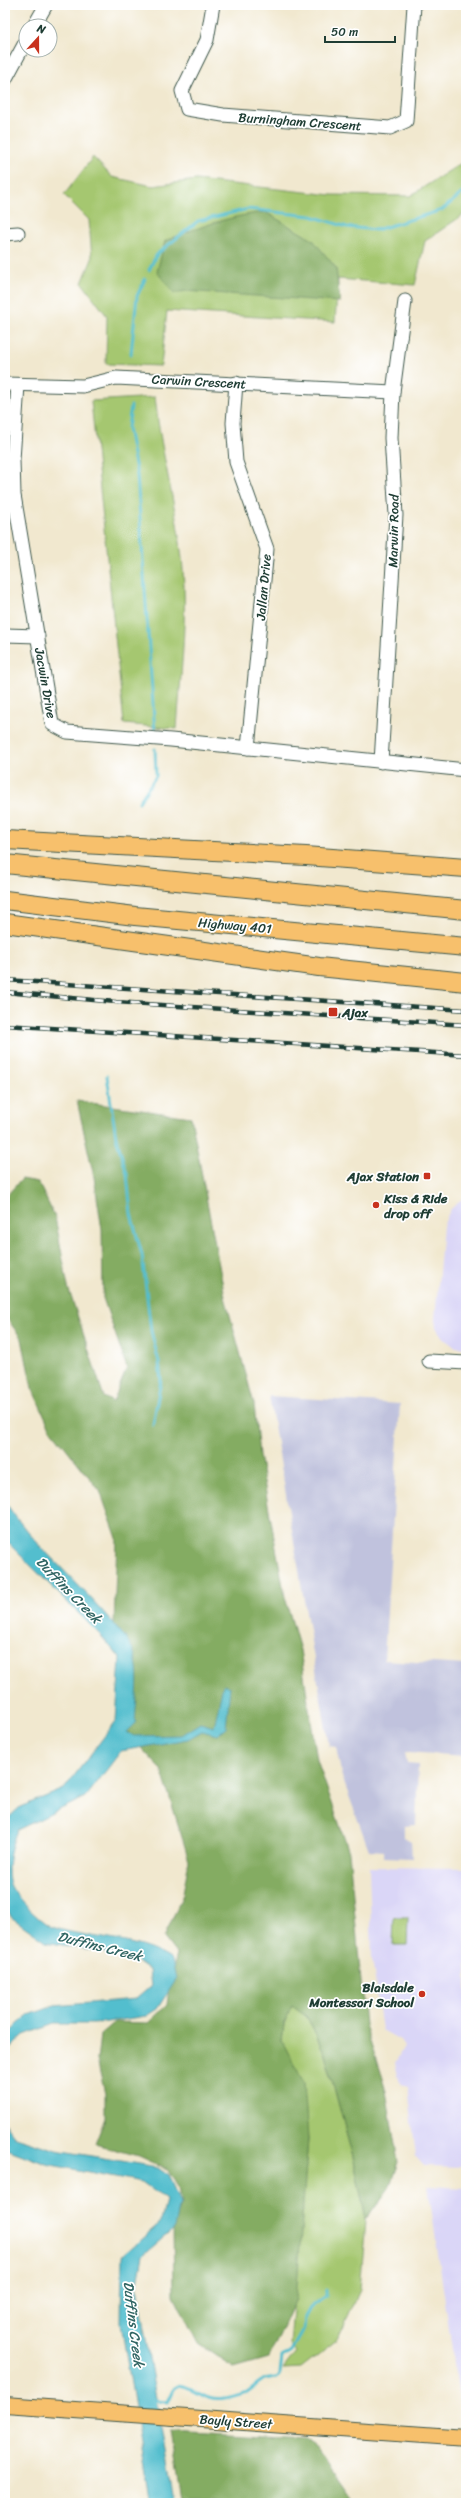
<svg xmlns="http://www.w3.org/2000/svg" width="471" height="2508" viewBox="0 0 471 2508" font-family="Sriracha,sans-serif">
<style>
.built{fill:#dad6f7}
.industrial{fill:#c0c2dd}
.green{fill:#a5c770;stroke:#628252}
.forest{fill:#84ac62;stroke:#52744b}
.water{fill:#53bece;stroke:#397e81}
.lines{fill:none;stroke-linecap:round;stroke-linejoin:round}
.stream{stroke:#53bece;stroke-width:3}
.minor-casing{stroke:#3e574b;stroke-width:15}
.major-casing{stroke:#3e574b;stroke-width:18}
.highway-casing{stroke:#3e574b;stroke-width:20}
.minor{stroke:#fff;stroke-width:13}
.major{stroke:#f7c06c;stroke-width:16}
.highway{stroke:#f7c06c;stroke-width:18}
.rail-casing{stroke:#1f3d34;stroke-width:4.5}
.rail{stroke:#fff;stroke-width:3;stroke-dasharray:9;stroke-linecap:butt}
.poi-dot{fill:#c8321e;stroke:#fff;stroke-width:1.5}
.labels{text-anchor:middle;stroke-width:3.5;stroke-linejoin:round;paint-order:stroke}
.street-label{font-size:13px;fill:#1f3d34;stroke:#fff}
.poi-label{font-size:13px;font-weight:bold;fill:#1f3d34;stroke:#fff;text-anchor:start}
.water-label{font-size:14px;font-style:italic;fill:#2f6462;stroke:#fff}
</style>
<rect width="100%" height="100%" fill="#fff"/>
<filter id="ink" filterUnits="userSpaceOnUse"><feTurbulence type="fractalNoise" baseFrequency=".025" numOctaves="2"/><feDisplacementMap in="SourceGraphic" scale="8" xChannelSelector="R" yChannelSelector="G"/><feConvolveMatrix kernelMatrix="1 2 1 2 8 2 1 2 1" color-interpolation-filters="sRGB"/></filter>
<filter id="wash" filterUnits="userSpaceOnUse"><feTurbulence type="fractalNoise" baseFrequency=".012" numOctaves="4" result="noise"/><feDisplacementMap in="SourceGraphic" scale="16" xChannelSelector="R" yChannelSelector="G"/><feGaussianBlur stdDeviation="0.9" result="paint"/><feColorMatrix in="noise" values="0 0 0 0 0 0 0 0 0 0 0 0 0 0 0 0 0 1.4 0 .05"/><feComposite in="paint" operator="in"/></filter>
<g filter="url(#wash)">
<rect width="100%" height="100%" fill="#f1e8cf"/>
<g class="built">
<polygon points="466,1195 466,1348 455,1347 443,1338 436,1327 435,1319 443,1226 450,1210"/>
<polygon points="369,1867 466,1868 466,2167 424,2166 416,2157 408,2086 400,2084 395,2063 404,2046 400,2040 382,2030 372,1958"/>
<polygon points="428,2186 466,2188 466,2411 461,2410"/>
</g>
<polygon class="industrial" points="269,1396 400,1404 384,1660 466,1665 466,1756 405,1752 407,1764 418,1765 416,1825 404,1826 404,1837 411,1841 412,1858 384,1857 384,1851 369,1850 342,1777 336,1747 329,1746"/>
<g class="green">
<polygon points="93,157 112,177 153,186 196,180 332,195 410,196 466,160 466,213 425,241 415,285 338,279 335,322 167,311 161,366 106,364 107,316 82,283 92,259 89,220 64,195"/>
<path d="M155 397C161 460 182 522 184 586 186 633 180 682 177 729L124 724 91 401Z"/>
<polygon points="394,1917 408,1917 407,1945 393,1945"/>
<polygon points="292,2005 307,2017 325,2054 354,2161 366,2220 360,2290 337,2340 301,2368 283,2369 296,2352 290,2344 308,2139 282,2041 284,2024"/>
</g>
<g class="forest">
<path d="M265 212 313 240 336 268 340 302 186 291 174 293 157 272 165 241C198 227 230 216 265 212Z"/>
<polygon points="77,1101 191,1117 225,1297 254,1404 259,1455 285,1597 300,1650 317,1760 349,1852 365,2025 386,2091 398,2162 389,2188 366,2220 354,2161 325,2054 307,2017 292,2006 284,2023 282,2041 304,2083 308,2139 296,2299 269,2358 234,2368 198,2344 174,2295 173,2225 181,2204 178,2187 167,2169 139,2156 95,2144 105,2118 105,2094 97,2060 100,2035 115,2022 148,2023 167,2005 170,1978 177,1955 164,1938 183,1894 189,1860 161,1769 125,1731 125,1638 114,1624 117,1538 100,1491 50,1428 32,1388 22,1339 5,1316 5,1197 22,1179 38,1182 55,1217 68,1287 104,1397 113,1402 127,1368 103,1298 102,1230 94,1177"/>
<polygon points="171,2432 303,2439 313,2445 353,2503 182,2503"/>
</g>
<g class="water">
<path d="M5 1502C33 1544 73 1577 106 1615 115 1626 126 1636 132 1648 142 1670 136 1700 135 1724L127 1732 134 1736 181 1735 200 1723 214 1727 223 1685 230 1687 226 1728 217 1735 202 1731 188 1739 121 1751 86 1797 17 1830C11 1845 6 1865 9 1881 12 1894 40 1922 52 1927 92 1940 137 1937 172 1960L176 1980 157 2009 146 2016 94 2024H54L24 2035 9 2050 5 2066V2035L29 2015 54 2006 136 1999 151 1986 149 1970 130 1957 46 1942 11 1917 5 1904V1821L20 1807 64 1789 116 1721 120 1658 103 1638 5 1540Z"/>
<polygon points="5,2124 15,2137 56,2150 157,2167 168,2175 180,2202 175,2228 143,2255 137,2288 174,2503 151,2503 121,2324 122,2256 161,2222 166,2200 142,2182 46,2164 7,2149 5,2147"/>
</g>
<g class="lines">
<g class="stream">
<polyline points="149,270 157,254 198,221 248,209 311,216 347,227 376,230 442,210 466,190"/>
<polyline points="131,354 137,296 145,279"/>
<polyline points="131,406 128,428 137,475 155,733"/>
<polyline points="139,802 156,776 155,749"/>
<polyline points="107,1076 116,1137 127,1174 131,1214 142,1255 151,1331 159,1362 161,1380 153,1425"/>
<path d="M157 2401 167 2402 173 2389 178 2386C195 2386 204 2403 224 2399 227 2399 245 2394 247 2393 260 2384 259 2380 276 2378L280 2373 282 2357 291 2351 304 2328 305 2317 310 2308 326 2296V2289"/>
</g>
</g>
</g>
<g filter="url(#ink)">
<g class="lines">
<g class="minor-casing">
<g id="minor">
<polyline points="213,5 207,40 182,91 187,109 223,115 390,128 406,121 414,5"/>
<polyline points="34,26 46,5"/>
<polyline points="5,80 26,41"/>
<polyline points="5,234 18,233"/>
<polyline points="236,383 233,423 236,462 267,549 248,748"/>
<polyline points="5,384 83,386 116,378 393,392"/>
<polyline points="18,385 13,460 14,495 52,724 67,732 171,740 466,770"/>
<polyline points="5,635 38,636"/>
<polyline points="381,762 396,515 391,438 393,392 405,301"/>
<polyline points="429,1361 466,1363"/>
</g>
</g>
<g class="major-casing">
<polyline id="major" points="5,2405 466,2438"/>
</g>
<g class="highway-casing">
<g id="highway">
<polyline points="5,840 306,856 466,868"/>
<polyline points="5,864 466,910"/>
<polyline points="5,900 135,916 466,947"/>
<polyline points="5,923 319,967 466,982"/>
</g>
</g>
<use href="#minor" class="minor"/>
<use href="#major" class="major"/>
<use href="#highway" class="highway"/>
<g class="rail-casing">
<g id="rail">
<polyline points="5,980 466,1010"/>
<polyline points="5,992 116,1002 466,1025"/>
<polyline points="5,1025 466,1055"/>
</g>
</g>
<use href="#rail" class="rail"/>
</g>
</g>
<g class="poi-dot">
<rect x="328" y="1007" width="10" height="10" rx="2"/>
<rect x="423" y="1172" width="8" height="8" rx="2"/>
<circle cx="376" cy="1205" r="4"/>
<circle cx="422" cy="1994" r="4"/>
</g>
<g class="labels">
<g class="street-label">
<text transform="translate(300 121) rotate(4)" y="5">Burningham Crescent</text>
<text transform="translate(199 381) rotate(3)" y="5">Carwin Crescent</text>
<text transform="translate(393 531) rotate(-89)" y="5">Marwin Road</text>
<text transform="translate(263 587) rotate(-85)" y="5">Jallan Drive</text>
<text transform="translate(46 683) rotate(80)" y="5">Jacwin Drive</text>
<text transform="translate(235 925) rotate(5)" y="5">Highway 401</text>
<text transform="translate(236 2421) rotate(4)" y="5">Bayly Street</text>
</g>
<g class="poi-label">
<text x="342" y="1017">Ajax</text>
<text x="419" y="1181" text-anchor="end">Ajax Station</text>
<text x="384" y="1203">Kiss &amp; Ride<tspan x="384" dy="15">drop off</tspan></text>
<text x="414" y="1992" text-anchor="end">Blaisdale<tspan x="414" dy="15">Montessori School</tspan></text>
</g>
<g class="water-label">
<text transform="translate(69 1590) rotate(46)" y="5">Duffins Creek</text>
<text transform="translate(100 1946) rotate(14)" y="5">Duffins Creek</text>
<text transform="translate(134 2324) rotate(83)" y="5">Duffins Creek</text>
</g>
</g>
<rect width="471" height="2508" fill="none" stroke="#fff" stroke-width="20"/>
<g transform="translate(38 38) rotate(21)"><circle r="19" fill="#ffffff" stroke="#a5b1ae"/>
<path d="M0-3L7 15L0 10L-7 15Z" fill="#c8321e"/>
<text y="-6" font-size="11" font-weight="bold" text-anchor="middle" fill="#1f3d34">N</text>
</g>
<path d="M325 36v6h70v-6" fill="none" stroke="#1f3d34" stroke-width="2"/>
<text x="331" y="36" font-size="12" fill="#1f3d34" stroke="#ffffff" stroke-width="3" paint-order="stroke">50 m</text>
</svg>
